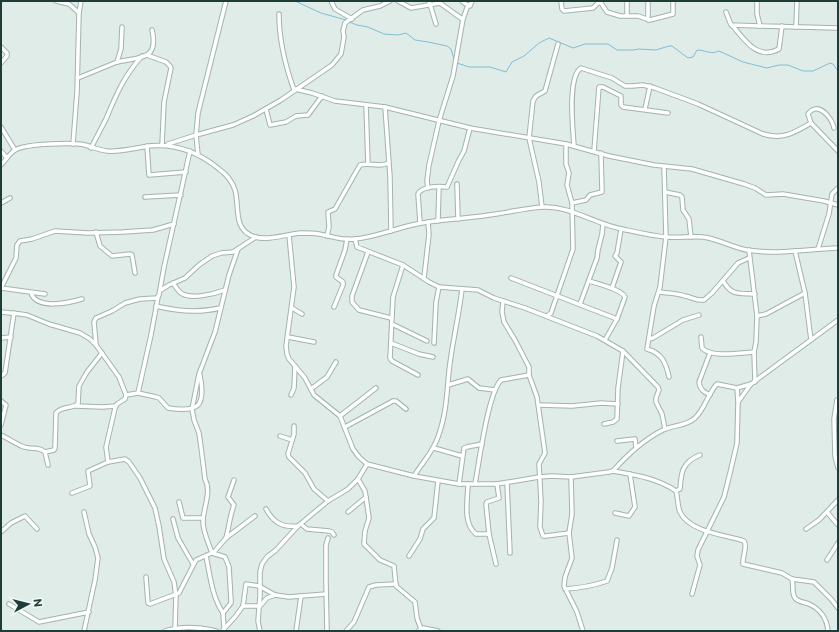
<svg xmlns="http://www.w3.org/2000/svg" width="839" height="632" viewBox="0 0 839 632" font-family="Commissioner,sans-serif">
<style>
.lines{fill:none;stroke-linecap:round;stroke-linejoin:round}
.stream{stroke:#81bed6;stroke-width:1}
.minor-casing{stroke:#a1b4af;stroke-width:5.5}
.minor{stroke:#fff;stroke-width:3.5}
</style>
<rect width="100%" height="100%" fill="#dfece7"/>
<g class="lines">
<g class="stream">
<polyline points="295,1 321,13 346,20"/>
<polyline points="349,22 357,25 368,27 384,34 398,35 406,33 415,40 428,42 447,46 451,49 454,59"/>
<path d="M457 63 469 67H490L506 72 512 62 524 56 539 43 549 38 573 48 585 44H608L617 50H633L639 49 656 50 669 46H672L688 58 693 57 697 50C706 50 710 55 719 51L743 62 767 68 779 65H788L803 71H813L830 63 833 64 838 71"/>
</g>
<g class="minor-casing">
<g id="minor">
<polyline points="56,1 69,4 79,13"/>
<polyline points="331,1 335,9 352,19"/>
<polyline points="398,1 411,8 440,3 462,19 463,19 468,5"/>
<polyline points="429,1 436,24"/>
<polyline points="462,1 464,3 470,6 472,1"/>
<polyline points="561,1 562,9 564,11 593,8 598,3 601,3 607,12 620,16 638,16 650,20 673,14 673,1"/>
<polyline points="757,1 757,14 760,26 838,28"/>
<polyline points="726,12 731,25 760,26"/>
<path d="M279 14C279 41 285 65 294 90"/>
<polyline points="627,16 627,1"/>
<polyline points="648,20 648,1"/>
<path d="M732 25C744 39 757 61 779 49L782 26"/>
<polyline points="796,27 797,1"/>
<polyline points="1,47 7,53 7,56 1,63"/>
<polyline points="147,55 166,62 170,66 171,68 164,102 162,145"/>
<path d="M117 62C141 57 159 60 152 30"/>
<polyline points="78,78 117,62 121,49 122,27"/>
<polyline points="295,89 312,93 335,101 385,107 470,128 566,144 609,156 654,165 692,169 744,184 755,188 766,195 783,194 824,201 838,205"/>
<polyline points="366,105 368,164"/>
<polyline points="385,107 390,177 391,231"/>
<polyline points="266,109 270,125 286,122 296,116 308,115 322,96"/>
<polyline points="645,109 650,86"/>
<polyline points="1,127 15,150"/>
<path d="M834 128C832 118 818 100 808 114L811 123 838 151"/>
<polyline points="73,144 77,92 79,13 81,1"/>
<polyline points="168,144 196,135 233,125 253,116 281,100 332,65 341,54 344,37 343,31 345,23 363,10 380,6 390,1"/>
<polyline points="147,146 149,175 186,172"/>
<path d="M574 146C573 130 567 77 581 68L612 78 625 86H632L643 85 655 88 698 104 763 134C783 140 794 133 811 123"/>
<path d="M91 148C96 138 101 129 106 119 116 95 124 76 142 56"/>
<polyline points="1,151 7,158"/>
<polyline points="594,151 599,87 603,87 621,96 621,105 623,107 668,113"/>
<polyline points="198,155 196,135 198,113 226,1"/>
<path d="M1 165C6 160 10 152 17 149 28 144 72 142 85 145 92 147 99 150 107 151 119 152 131 149 143 147 171 142 197 151 219 169 226 174 232 181 235 190 240 207 232 230 255 237 268 241 287 234 301 233 307 233 313 233 319 234 331 236 342 241 355 239 376 237 396 228 417 224 441 219 465 219 489 215 507 213 525 208 543 207 571 206 595 224 622 229 636 232 652 236 667 237 679 238 691 236 703 237 718 239 732 247 747 250 778 255 807 249 838 248"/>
<path d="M664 167 666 237 660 287 654 306 647 349C662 353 666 363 669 377"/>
<polyline points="457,184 458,219"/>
<polyline points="428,188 427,181 429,165 439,121 453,76 463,19"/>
<polyline points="665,192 680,195 682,197 683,210 689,219 691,237"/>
<polyline points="145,197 181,195"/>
<polyline points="1,203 10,198"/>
<polyline points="572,203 586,200 590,195 602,192 601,153"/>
<polyline points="542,207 539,182 529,138 533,101 536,96 545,91 558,44"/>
<polyline points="438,221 439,187"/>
<path d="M420 223 418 194C422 186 438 186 447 187L459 160 464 151 470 128"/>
<polyline points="96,232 100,246 112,256 130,254 132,255 135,273"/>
<path d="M289 235 294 287 286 346 287 354 289 359 305 378 314 395 340 416 353 449 359 457 367 464 414 476 459 484H497L539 477 552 476 571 477 609 472 613 471C628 454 643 440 663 430 673 425 687 426 695 418 705 409 708 393 717 384L737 388 751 384 838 320"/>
<path d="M327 236 329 227 328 212 335 209 360 165C369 162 380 168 388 163"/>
<polyline points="355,239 357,247 403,265 429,282 439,287 478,290 494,298 525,308 597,336 623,351 658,387 659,390 656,398 656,402 662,414 665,429"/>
<polyline points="818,249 829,214 832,194 838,188"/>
<polyline points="749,250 757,316 756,342 754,352 755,382"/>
<polyline points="795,251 805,293 811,340"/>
<polyline points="368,252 352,296 352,302 359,310 391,318"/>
<polyline points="403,265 393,297 390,358 392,361 418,375"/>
<polyline points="424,278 429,234 428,222"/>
<polyline points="511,278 617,319"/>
<path d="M589 281C598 284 621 289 625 297L617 319 605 340"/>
<path d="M723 281C732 296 738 293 755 294"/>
<path d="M173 283C175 286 178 291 181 293 191 300 214 294 225 290"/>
<polyline points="1,288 16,258 17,245 20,241 32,239 55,231 88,233 123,232 153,230 174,224"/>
<polyline points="1,288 45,294"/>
<polyline points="612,288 621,262 615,256 617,253 621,229"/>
<polyline points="161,290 169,285 185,278 199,265 212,256 221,253 233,252 256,237"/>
<path d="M659 292C667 293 677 293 685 296 692 297 696 301 704 300L712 293 738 263 749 258"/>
<path d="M31 293C37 310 68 303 82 299"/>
<polyline points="503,301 502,312 504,322 515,340 529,367 529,375 537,397 545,453 539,464 541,501 540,527 543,536 546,536 569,533"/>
<polyline points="580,304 597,258 598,250 602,234 603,224"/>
<path d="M156 306C176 311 200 313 220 308"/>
<polyline points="334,307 343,285 343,282 336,277 336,275 345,250 347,239"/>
<polyline points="292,308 302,314"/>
<path d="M1 312 20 314 27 315 49 324 80 333 90 339 96 345 119 377 126 395 138 393 156 397 159 398 168 408C199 413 206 406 200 375"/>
<polyline points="547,316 551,313 573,249 572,203 567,185 569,173 566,164 566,144"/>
<polyline points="757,316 766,314 805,293"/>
<polyline points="392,324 427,341"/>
<polyline points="288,337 314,342"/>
<path d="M701 337 702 348C711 358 740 353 754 352"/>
<polyline points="1,338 11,337"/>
<polyline points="649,339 653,338 683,320 699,315"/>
<polyline points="391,343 419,354 433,357"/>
<polyline points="434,343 436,302 439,287"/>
<polyline points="96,345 94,322 96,318 112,311 125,303 140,299 157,298 159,295 164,267 190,151"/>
<path d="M710 353 699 382C700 390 704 392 710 395"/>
<polyline points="1,376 5,373 14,313"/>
<polyline points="448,385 468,379 479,388 495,390"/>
<polyline points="311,389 327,377 336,362"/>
<polyline points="138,393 151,335 158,297"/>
<polyline points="291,395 294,388 295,366"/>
<polyline points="837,400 834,419 835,456 838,468"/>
<polyline points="1,401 6,405 1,425"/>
<polyline points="738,402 751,384"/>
<polyline points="539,405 572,406 601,403 618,404"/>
<polyline points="76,406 102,407 116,406"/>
<polyline points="340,416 376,388"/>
<polyline points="604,424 613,422 617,419 618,388 623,351"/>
<polyline points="294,426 294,434 288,454 289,457 305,473 314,489 328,501"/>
<polyline points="345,427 393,401 396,401 406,409"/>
<path d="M1 435C9 439 16 444 24 447 31 450 38 446 45 452L54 450 55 448 56 413C61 406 71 409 78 404L79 386 87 372 102 353"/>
<polyline points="280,436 292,440"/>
<polyline points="617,441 635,439 636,447"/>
<polyline points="434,448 462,456"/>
<polyline points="45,452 48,465"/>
<polyline points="108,462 106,447 115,408 117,404 125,399 126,395"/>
<path d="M613 471C635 475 657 478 676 491 678 497 677 505 680 512 689 532 726 535 744 541 748 547 742 557 743 564L782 573 792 579C794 585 791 592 795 598 798 602 804 602 809 604 820 609 827 619 828 631"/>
<path d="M414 476C422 463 433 452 438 437 446 416 447 393 449 371 452 343 459 316 462 289"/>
<polyline points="571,477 572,514 569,533 572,558 565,577 564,586 577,612 583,631"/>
<polyline points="358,479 365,491 367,504 369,518 365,531 364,544 380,560 394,566 396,586 415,602 417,618 421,629"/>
<polyline points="507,483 510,553"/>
<polyline points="459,484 464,448 467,447 482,444"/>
<path d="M468 484C468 499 462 523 476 534H489"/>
<path d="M475 484C479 463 488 393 501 380L529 375"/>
<path d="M676 491 680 489C681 473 682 462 700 455"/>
<polyline points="72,493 90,486 88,471 108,462 125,459 129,462 140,478 155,508 159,526 164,559 174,582 176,596 175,628"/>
<polyline points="179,502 183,518 203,518"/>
<path d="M266 509C273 522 282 528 298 526L328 501 348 489 358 479 367 464"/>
<polyline points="84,512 89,534 95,547 98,558 95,580 84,631"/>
<polyline points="348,512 366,497"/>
<polyline points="827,512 838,525"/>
<polyline points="615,513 629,516 635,507 630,474"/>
<polyline points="173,519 178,538 193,564"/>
<polyline points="301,524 307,529 329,531 332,532 334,535"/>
<polyline points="806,529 819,520 838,500"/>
<polyline points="1,532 11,523 25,516 37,529"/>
<path d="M226 538C229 527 230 515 234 505L228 497 234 480"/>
<path d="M206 556C210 575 212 597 223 613"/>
<polyline points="409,556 420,539 423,529 434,518 438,481"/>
<polyline points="827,560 838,543"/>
<polyline points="496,564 489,534 486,504 487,502 499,498 497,484"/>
<polyline points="146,577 148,603 150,604 179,593 196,560 214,552 226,538 255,516"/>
<polyline points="792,579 814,582 831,599 838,608"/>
<path d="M565 589C580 588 593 586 607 581L612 568 617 540"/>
<polyline points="692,594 700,565 697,556 698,550 724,497 730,473 737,443 738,402 737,388"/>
<polyline points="9,604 39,622 89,612"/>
<polyline points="243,606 246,584 259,586 275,595"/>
<polyline points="260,606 267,598 275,595 289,597 326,594"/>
<path d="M224 628 223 613 231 603V600L229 567 225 557 212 553C209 544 203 532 203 522 203 508 212 492 205 479L201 447 199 433 194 420 192 409 199 374 215 332 229 275 238 249"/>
<path d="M165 631C181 626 199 627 216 631"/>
<polyline points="222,631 235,617 243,606 259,606"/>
<polyline points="260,631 258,621 260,596 260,572 262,564 267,557 276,550 298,526"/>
<polyline points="296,631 301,596"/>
<polyline points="327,631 326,581 326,545 328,538"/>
<polyline points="346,631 354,622 369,587 376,585 396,584"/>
<polyline points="418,631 423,628 438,631"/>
</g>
</g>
<use href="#minor" class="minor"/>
</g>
<rect width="839" height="632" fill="none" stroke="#1e3d39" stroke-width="4"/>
<g transform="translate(28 604) rotate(83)" stroke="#eff8f5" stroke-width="3" paint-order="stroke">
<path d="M0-3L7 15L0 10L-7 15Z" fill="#1e3d39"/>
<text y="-6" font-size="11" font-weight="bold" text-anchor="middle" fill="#1e3d39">N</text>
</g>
</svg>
